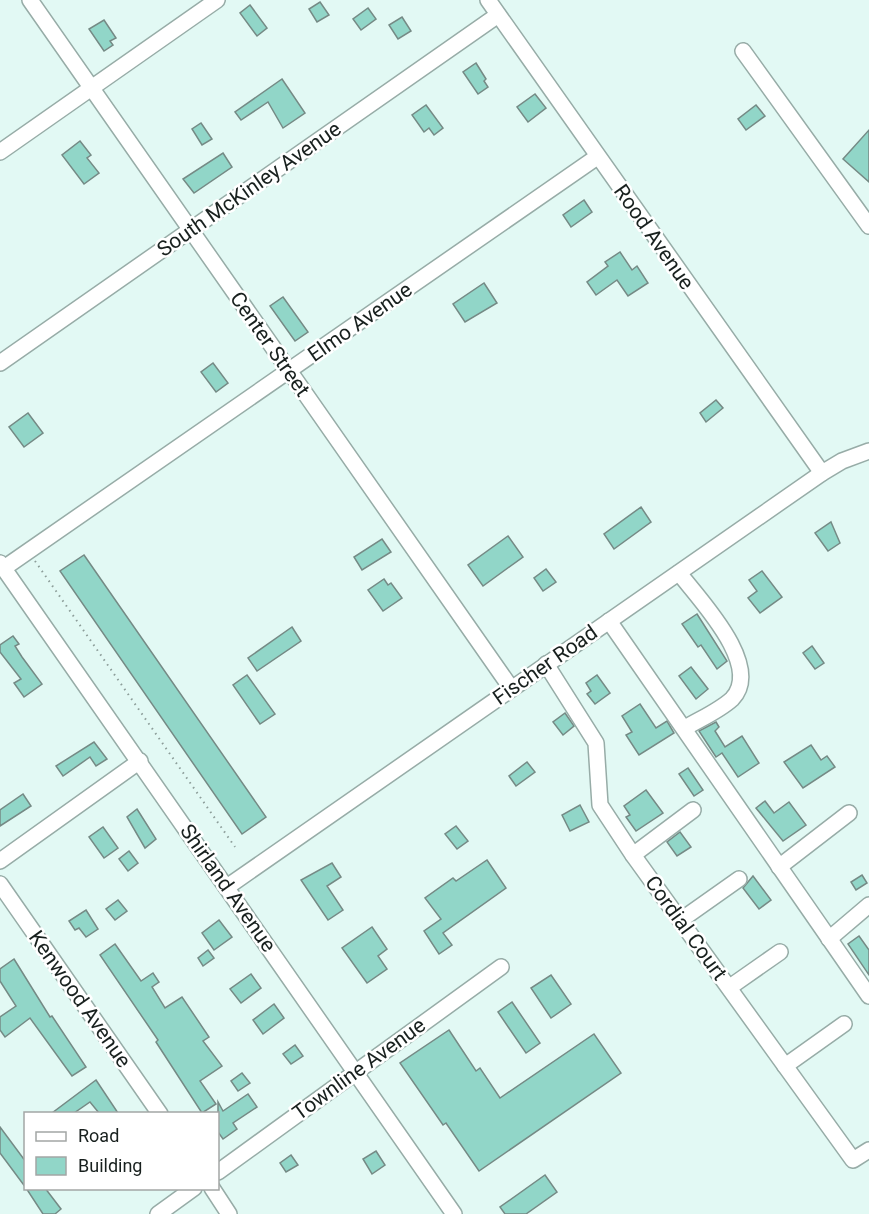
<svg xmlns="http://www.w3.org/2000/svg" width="869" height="1214" viewBox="0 0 869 1214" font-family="Roboto,sans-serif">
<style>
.building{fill:#91d6c8;stroke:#758a85;stroke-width:1.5}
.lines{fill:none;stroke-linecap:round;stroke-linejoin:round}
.minor-casing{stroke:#97aca7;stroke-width:18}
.path{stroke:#8c9d99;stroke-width:2;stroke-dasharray:1.5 4.5;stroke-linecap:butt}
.minor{stroke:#fff;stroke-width:15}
.labels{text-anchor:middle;stroke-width:5;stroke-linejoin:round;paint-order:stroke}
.street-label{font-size:21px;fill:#18201e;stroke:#fff}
</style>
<rect width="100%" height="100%" fill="#e2f9f4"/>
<g class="building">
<polygon points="320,2 329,15 317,22 309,9"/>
<polygon points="250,5 267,28 257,36 240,13"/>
<polygon points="368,8 376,19 361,30 353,19"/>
<polygon points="402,17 411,31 398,39 389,25"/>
<polygon points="104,20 116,38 110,41 113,45 104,51 89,29"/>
<polygon points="476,63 486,79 484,81 488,87 478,94 463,72"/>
<polygon points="282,79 305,113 283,128 268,102 241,120 235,112"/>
<polygon points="535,94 546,108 528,122 517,107"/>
<polygon points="426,105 443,128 434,135 429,128 424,132 412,115"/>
<polygon points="756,105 765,116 746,130 738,119"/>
<polygon points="201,123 212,139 202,145 192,129"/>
<polygon points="869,130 869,182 843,159"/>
<polygon points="80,141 91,155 87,158 99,173 84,184 62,155"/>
<polygon points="223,153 232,167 194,193 183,179"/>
<polygon points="584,200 592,212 571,227 563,215"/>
<polygon points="620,252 632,270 637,266 648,283 628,296 617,280 596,295 587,282 608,266 605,262"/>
<polygon points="484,283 497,303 465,322 453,304"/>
<polygon points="283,297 308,332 295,341 270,306"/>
<polygon points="213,363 228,383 216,392 201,372"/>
<polygon points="716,400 723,408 706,422 700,413"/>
<polygon points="28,413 43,433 24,447 9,427"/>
<polygon points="641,507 651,522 614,549 604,534"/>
<polygon points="831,522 840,543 828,551 815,533"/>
<polygon points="508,536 523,557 483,586 468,565"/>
<polygon points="382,539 391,552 362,570 354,557"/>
<polygon points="84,555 266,817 242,834 60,571"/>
<polygon points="546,569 556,582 543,591 534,578"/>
<polygon points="762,571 782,597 760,613 748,598 757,591 749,580"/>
<polygon points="384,579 388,585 391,583 402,598 383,611 368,590"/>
<polygon points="697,614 727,661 717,669 701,645 698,647 682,624"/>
<polygon points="292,627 301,641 257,671 248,658"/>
<polygon points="13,636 19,644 15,646 22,657 42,684 24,697 14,683 21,679 0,652 0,645"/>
<polygon points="812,646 824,663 815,669 803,653"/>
<polygon points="691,667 708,689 696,699 679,676"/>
<polygon points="247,675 275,714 260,724 233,685"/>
<polygon points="597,675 610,693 595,704 587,694 591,691 586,683"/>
<polygon points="640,704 656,728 667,721 674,733 639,755 626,735 632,732 622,716"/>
<polygon points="565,713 574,726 563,735 553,722"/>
<polygon points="716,722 719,727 715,731 725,747 742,736 759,763 738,777 722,753 716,757 699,731"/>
<polygon points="94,742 107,759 96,766 90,757 63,776 56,766"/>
<polygon points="811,745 821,760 827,756 835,767 803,788 784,762"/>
<polygon points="527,762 535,772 516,786 509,776"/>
<polygon points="688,768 703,790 694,796 679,774"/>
<polygon points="646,790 663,813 636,831 626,817 630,815 624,806"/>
<polygon points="23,794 31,806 0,826 0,810"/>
<polygon points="765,801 774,813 789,802 806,825 783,841 756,808"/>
<polygon points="580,805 589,822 570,831 562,815"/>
<polygon points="137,809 156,839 145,848 127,817"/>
<polygon points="456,826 468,841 457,849 445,834"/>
<polygon points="103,827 118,848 104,858 89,837"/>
<polygon points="680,832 691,847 677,856 667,842"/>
<polygon points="129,851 138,863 128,871 119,859"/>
<polygon points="487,860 506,888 443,933 452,945 439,954 424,931 441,919 425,898 453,878 456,881"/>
<polygon points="332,863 341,877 327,886 343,910 328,920 301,880"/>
<polygon points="862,875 867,883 856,890 851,882"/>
<polygon points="753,876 771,900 759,909 743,888"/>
<polygon points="118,900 127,911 115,920 106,909"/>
<polygon points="86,910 98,929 86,937 79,928 75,930 69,921"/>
<polygon points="219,920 232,937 214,950 202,933"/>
<polygon points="372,927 387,949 378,956 387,969 367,983 342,948"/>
<polygon points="859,936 869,950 869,975 848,944"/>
<polygon points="115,944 141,981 153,973 159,982 152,987 165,1008 182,997 209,1037 203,1041 222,1066 200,1081 216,1104 202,1113 156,1042 158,1040 100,955"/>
<polygon points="208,950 214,958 203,966 198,958"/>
<polygon points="14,959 50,1017 52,1016 86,1067 72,1076 30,1018 5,1037 0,1030 0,1017 16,1006 0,981 0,969"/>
<polygon points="251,974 261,988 241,1003 230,989"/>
<polygon points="551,975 571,1004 551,1018 531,988"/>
<polygon points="512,1002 540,1043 526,1053 498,1012"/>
<polygon points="274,1004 284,1018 263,1034 253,1020"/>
<polygon points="449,1030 476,1071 480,1068 500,1098 594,1034 621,1073 479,1171 446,1123 443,1125 400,1063"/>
<polygon points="295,1045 303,1056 291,1064 283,1054"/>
<polygon points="242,1073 250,1083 238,1091 231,1081"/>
<polygon points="96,1080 118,1113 99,1113 90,1102 74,1113 52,1113"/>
<polygon points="248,1094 257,1107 233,1123 237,1129 223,1139 218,1132 218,1102 223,1111"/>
<polygon points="0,1127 26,1162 26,1188 0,1153"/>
<polygon points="376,1151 385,1165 372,1174 363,1159"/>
<polygon points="291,1155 298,1165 286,1172 280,1163"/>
<polygon points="545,1175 557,1192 526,1214 505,1214 500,1207"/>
<polygon points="26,1188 45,1188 61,1209 55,1214 43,1214"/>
</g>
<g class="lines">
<g class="minor-casing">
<g id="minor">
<polyline points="30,0 511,688"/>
<polyline points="488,0 822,473"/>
<polyline points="743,51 869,226"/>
<polyline points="0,152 217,0"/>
<polyline points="0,363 498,15"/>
<polyline points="0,563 454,1214"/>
<polyline points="4,568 597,157"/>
<path d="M679 573C699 599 764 666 732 699 719 711 700 719 685 728"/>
<polyline points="609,621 869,996"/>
<polyline points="546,664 596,743 600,805 633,855 853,1160 869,1150"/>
<polyline points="633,855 693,810"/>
<polyline points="0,861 140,761"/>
<polyline points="779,867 849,813"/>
<polyline points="0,884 160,1114"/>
<polyline points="227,887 822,473 842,461 869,451"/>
<polyline points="681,920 739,879"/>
<polyline points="829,939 869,905"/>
<polyline points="730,987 780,952"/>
<polyline points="785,1066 844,1024"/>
<polyline points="218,1172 501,967"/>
<polyline points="212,1188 229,1214"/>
<polyline points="158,1214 194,1188"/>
</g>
</g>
<polyline class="path" points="35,561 235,847"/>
<use href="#minor" class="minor"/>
</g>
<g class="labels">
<g class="street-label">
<text transform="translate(249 189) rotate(-35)" y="7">South McKinley Avenue</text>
<text transform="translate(654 237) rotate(55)" y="7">Rood Avenue</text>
<text transform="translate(360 322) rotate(-35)" y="7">Elmo Avenue</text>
<text transform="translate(270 344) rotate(55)" y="7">Center Street</text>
<text transform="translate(545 665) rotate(-35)" y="7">Fischer Road</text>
<text transform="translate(228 888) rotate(55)" y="7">Shirland Avenue</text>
<text transform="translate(686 928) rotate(54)" y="7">Cordial Court</text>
<text transform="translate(80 999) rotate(55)" y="7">Kenwood Avenue</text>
<text transform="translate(359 1069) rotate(-36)" y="7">Townline Avenue</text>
</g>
</g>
<rect x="24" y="1112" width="195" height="78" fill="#ffffff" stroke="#a3a6a5" stroke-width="1.5"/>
<rect x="36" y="1132" width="30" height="9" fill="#ffffff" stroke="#a3a6a5" stroke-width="1.5"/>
<text x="78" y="1142" font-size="18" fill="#18201e">Road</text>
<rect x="36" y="1157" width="30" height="18" fill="#91d6c8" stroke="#a3a6a5" stroke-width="1.5"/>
<text x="78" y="1172" font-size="18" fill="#18201e">Building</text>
</svg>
